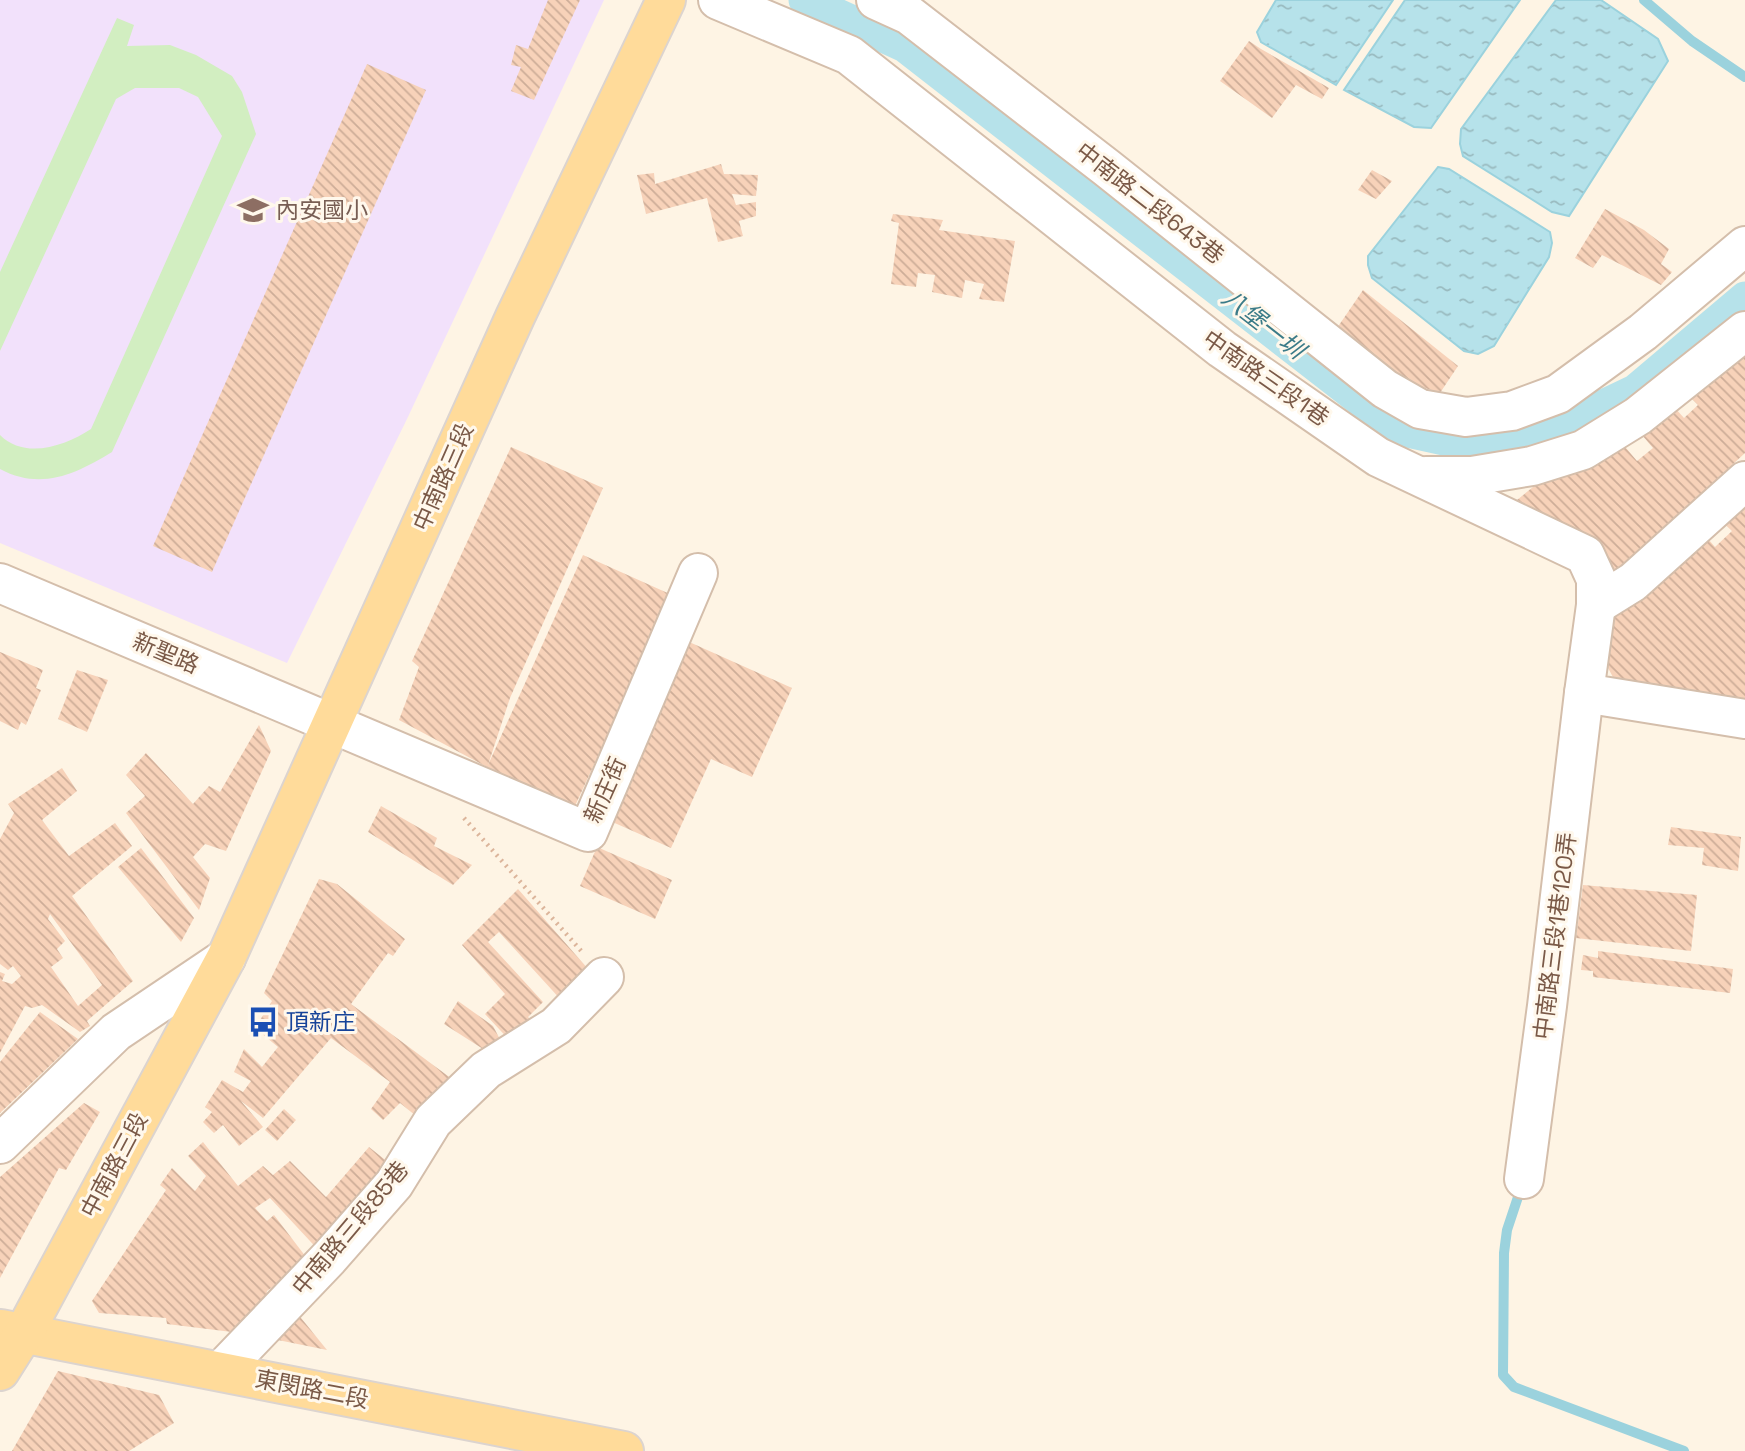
<svg xmlns="http://www.w3.org/2000/svg" width="1745" height="1451" viewBox="0 0 1745 1451" font-family="'Space Grotesk','Noto Sans TC',sans-serif">
<style>
.education{fill:#f2e1fb}
.park{fill:#d2eec1}
.water{fill:url(#water-ripples);stroke:#9bd2dd;stroke-width:2}
.lines{fill:none;stroke-linecap:round;stroke-linejoin:round}
.stream{stroke:#9bd2dd;stroke-width:10}
.canal{stroke:#b6e2ea;stroke-width:33}
.building{fill:url(#building-back-hatch);fill-rule:evenodd}
.minor-casing{stroke:#d4beab;stroke-width:42}
.major-casing{stroke:#dcd4cf;stroke-width:42}
.path{stroke:#dcb59b;stroke-width:4.5;stroke-dasharray:2 5;stroke-linecap:butt}
.minor{stroke:#fff;stroke-width:38}
.major{stroke:#ffdb9a;stroke-width:38}
.labels{text-anchor:middle;stroke-width:6;stroke-linejoin:round;paint-order:stroke}
.street-label{font-size:23px;fill:#7a5947;stroke:#fff8ec}
.education-label{font-size:23px;fill:#785e54;stroke:#fff8ec;text-anchor:start}
.transit-label{font-size:23px;fill:#164399;stroke:#fff8ec;text-anchor:start}
.water-label{font-size:24px;font-style:italic;fill:#3b7b88;stroke:#fff8ec}
</style>
<defs>
<pattern id="water-ripples" width="26" height="14" patternUnits="userSpaceOnUse" patternTransform="scale(1.75)"><rect width="26" height="14" fill="#b6e2ea"/><path d="M2 4q2-2 4 0t4 0M15 11q2-2 4 0t4 0" fill="none" stroke="#99babf"/></pattern>
<pattern id="building-back-hatch" width="6" height="6" patternUnits="userSpaceOnUse" patternTransform="scale(1.75)"><rect width="6" height="6" fill="#f7d2b9"/><path d="M-1 5l2 2M0 0l6 6M5-1l2 2" fill="none" stroke="#cdad98"/></pattern>
</defs>
<rect width="100%" height="100%" fill="#fef4e4"/>
<polygon class="education" points="0,0 604,0 407,419 287,663 0,543"/>
<path class="park" d="M117 18 134 25 127 46 170 45 196 55 232 76 242 92 256 134 112 452C76 474 41 491 0 469V435C25 460 65 446 91 429L222 136 198 97 179 88H135L116 99 0 351V272Z"/>
<g class="water">
<polygon points="1276,0 1393,0 1336,85 1261,42 1257,32"/>
<polygon points="1405,0 1520,0 1431,128 1414,127 1344,90"/>
<polygon points="1556,0 1601,0 1658,39 1668,61 1569,216 1552,212 1463,156 1460,144 1461,129"/>
<polygon points="1438,167 1449,169 1550,232 1552,243 1549,257 1494,346 1478,354 1464,351 1372,278 1368,265 1368,256"/>
</g>
<g class="lines">
<g class="stream">
<polyline points="1644,0 1692,41 1745,77"/>
<polyline points="1519,1194 1507,1230 1504,1253 1503,1375 1514,1387 1684,1451"/>
</g>
<polyline class="canal" points="805,0 905,46 1398,429 1480,447 1553,430 1635,391 1745,298"/>
</g>
<g class="building">
<polygon points="548,0 580,0 534,100 511,91 521,67 511,65 516,45 528,49"/>
<polygon points="1249,41 1261,49 1329,88 1322,99 1296,85 1272,118 1220,81"/>
<polygon points="367,64 426,90 212,572 153,546"/>
<polygon points="721,164 724,174 758,175 756,196 732,194 736,205 756,202 756,216 739,221 743,236 718,242 707,198 646,214 637,175 654,173 655,184"/>
<polygon points="1372,170 1392,181 1376,199 1358,190"/>
<polygon points="1605,209 1644,230 1669,249 1661,264 1672,272 1661,285 1602,255 1593,268 1575,258"/>
<polygon points="893,214 943,220 939,230 1015,241 1004,302 979,299 984,284 965,280 962,298 932,292 935,275 918,273 916,287 891,284 899,223 891,221"/>
<polygon points="1363,290 1458,366 1440,393 1413,384 1335,331"/>
<polygon points="1745,347 1745,453 1617,572 1567,526 1517,500 1543,479 1549,482 1559,473 1565,477 1615,435 1637,461 1653,448 1636,428 1675,408 1684,418 1698,405 1688,395"/>
<polygon points="511,447 603,488 510,698 488,765 583,555 672,595 575,806 487,767 399,720 419,667 412,661"/>
<polygon points="1745,494 1745,709 1614,679 1607,666 1609,625 1621,607 1703,533 1715,547 1732,531 1718,518"/>
<polygon points="687,641 792,688 752,777 711,759 671,848 608,820"/>
<polygon points="0,652 43,670 36,688 41,690 26,725 21,722 18,730 0,721"/>
<polygon points="77,670 108,680 87,732 58,719"/>
<polygon points="259,725 271,751 226,851 205,844 193,857 210,878 199,910 126,813 145,796 126,775 146,753 193,804 209,786 220,792"/>
<path d="M62 768 77 791 42 820 69 856 115 823 132 846 72 896 133 981 87 1021 90 1026 80 1032 42 1005 32 1008 25 1006 0 1053V972L5 974 2 981 12 984 21 976 13 966 8 970 0 964V839L14 813 8 804ZM50 914 102 985 78 1006 51 967 63 958 57 949 65 941 48 919Z"/>
<polygon points="381,806 437,838 434,846 472,865 453,885 368,832"/>
<polygon points="1671,827 1741,837 1738,871 1702,865 1704,848 1668,845"/>
<polygon points="597,847 672,880 655,919 580,886"/>
<polygon points="141,848 194,918 181,942 118,867"/>
<polygon points="319,879 337,884 405,939 393,956 388,953 351,1004 456,1082 421,1120 400,1103 383,1120 371,1109 390,1082 331,1038 263,1118 241,1101 263,1127 239,1146 223,1125 214,1133 203,1122 212,1112 205,1107 222,1080 243,1092 251,1081 234,1072 244,1049 262,1067 278,1047 255,1028 272,1001 264,993"/>
<polygon points="1583,885 1697,895 1691,951 1576,938"/>
<polygon points="518,889 589,970 562,1001 499,932 488,942 543,1002 528,1017 536,1025 514,1045 485,1014 505,994 462,945"/>
<polygon points="1598,951 1733,969 1730,993 1593,977 1593,971 1581,970 1583,955 1598,958"/>
<polygon points="458,1001 493,1026 504,1047 494,1056 444,1024"/>
<polygon points="40,1012 78,1039 0,1113 0,1062"/>
<polygon points="84,1103 100,1112 66,1170 59,1168 0,1278 0,1177"/>
<polygon points="284,1109 296,1120 277,1141 265,1130"/>
<polygon points="203,1142 238,1186 263,1166 273,1175 290,1161 326,1197 369,1147 394,1167 323,1255 270,1198 255,1208 267,1221 274,1215 309,1261 267,1291 265,1308 240,1333 167,1324 166,1318 99,1313 92,1301 166,1190 160,1185 172,1168 195,1191 206,1176 188,1156"/>
<polygon points="297,1313 327,1350 273,1339"/>
<polygon points="58,1371 159,1395 174,1423 129,1451 12,1451"/>
</g>
<g class="lines">
<g class="minor-casing">
<g id="minor">
<polyline points="718,0 849,55 1222,349 1378,457 1585,555 1596,579 1596,605 1584,693 1745,719"/>
<polyline points="876,0 909,15 1107,168 1385,389 1420,409 1466,417 1512,411 1558,394 1643,332 1745,246"/>
<polyline points="1426,476 1472,476 1532,466 1583,450 1638,416 1745,331"/>
<polyline points="0,583 588,832 698,573"/>
<polyline points="1596,605 1633,582 1745,481"/>
<polyline points="0,1144 116,1032 226,958"/>
<polyline points="1524,1179 1547,1006 1584,693"/>
<polyline points="221,1371 329,1258 394,1184 433,1121 486,1070 556,1026 604,977"/>
</g>
</g>
<g class="major-casing">
<g id="major">
<polyline points="1,1329 624,1451"/>
<polyline points="0,1371 24,1333 226,958 515,317 666,0"/>
</g>
</g>
<polyline class="path" points="464,818 583,953"/>
<use href="#minor" class="minor"/>
<use href="#major" class="major"/>
</g>
<defs>
<g id="school-bare" transform="scale(2.415)"><path d="M0-5L7-2L0 1L-7-2ZM-4 1L0 2.5L4 1V4Q0 6-4 4Z" fill="#8d6e63" stroke="#fff8ec" stroke-width="2.5" paint-order="stroke"/></g>
<g id="bus-bare" transform="scale(2.415)"><path d="M-5-6H5V4H4V6H2V4H-2V6H-4V4H-5ZM-3.5-4V0h7V-4ZM-3.5 1.2v1.5H-2V1.2ZM2 1.2v1.5H3.5V1.2Z" fill="#1a4fb4" stroke="#fff8ec" stroke-width="2.5" paint-order="stroke"/></g>
</defs>
<g fill-rule="evenodd">
<use href="#school-bare" x="253" y="210"/>
<use href="#bus-bare" x="263" y="1022"/>
</g>
<g class="labels">
<g class="street-label">
<text transform="translate(1150 203) rotate(38)" y="8">中南路二段643巷</text>
<text transform="translate(1266 378) rotate(35)" y="8">中南路三段1巷</text>
<text transform="translate(443 477) rotate(-66)" y="8">中南路三段</text>
<text transform="translate(166 653) rotate(23)" y="8">新聖路</text>
<text transform="translate(605 790) rotate(-66)" y="8">新庄街</text>
<text transform="translate(1555 936) rotate(-83)" y="8">中南路三段1巷120弄</text>
<text transform="translate(114 1165) rotate(-62)" y="8">中南路三段</text>
<text transform="translate(350 1228) rotate(-50)" y="8">中南路三段85巷</text>
<text transform="translate(312 1389) rotate(11)" y="8">東閔路二段</text>
</g>
<g class="education-label">
<text x="276" y="218">內安國小</text>
</g>
<g class="transit-label">
<text x="286" y="1030">頂新庄</text>
</g>
<g class="water-label">
<text transform="translate(1263 324) rotate(38)" y="8">八堡一圳</text>
</g>
</g>
</svg>
